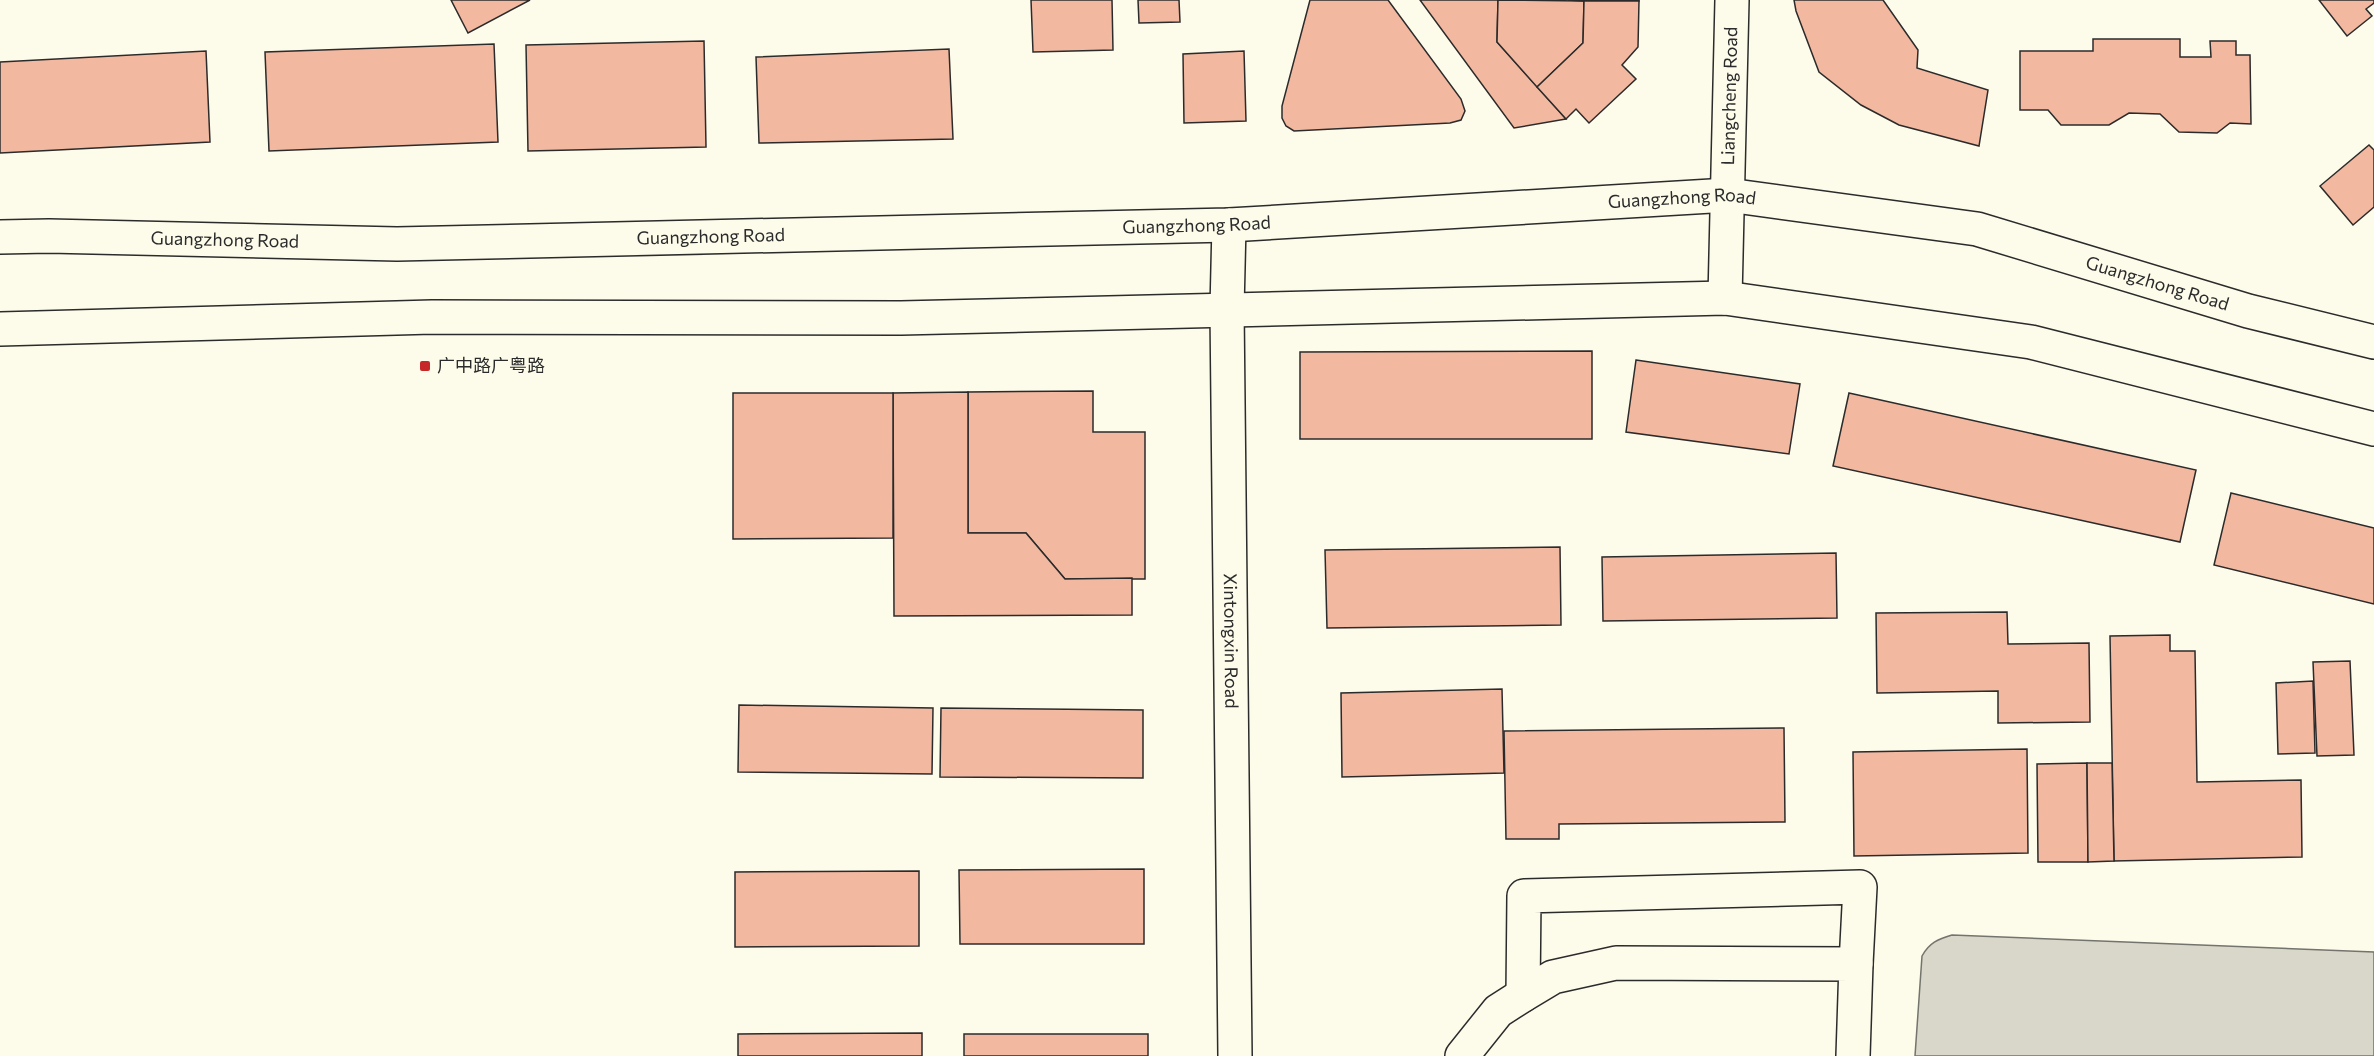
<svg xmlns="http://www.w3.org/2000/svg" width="2374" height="1056" viewBox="0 0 2374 1056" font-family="Commissioner,'Noto Sans SC',sans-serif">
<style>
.water{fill:#d8d7c9;stroke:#74746e;stroke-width:1.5}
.building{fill:#f2b8a0;stroke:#2b2b2b;stroke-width:1.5}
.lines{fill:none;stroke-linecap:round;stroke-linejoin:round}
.minor-casing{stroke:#2b2b2b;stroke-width:36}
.major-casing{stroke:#2b2b2b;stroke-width:36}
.minor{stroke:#fdfbea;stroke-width:33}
.major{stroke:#fdfbea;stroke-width:33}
.poi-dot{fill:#c62828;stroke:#fdfbea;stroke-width:2}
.labels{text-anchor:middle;stroke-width:4.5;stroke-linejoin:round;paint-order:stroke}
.street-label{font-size:18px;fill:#2b2b2b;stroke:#fdfbea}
.poi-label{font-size:18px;fill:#2b2b2b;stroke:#fdfbea;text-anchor:start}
</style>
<rect width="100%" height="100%" fill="#fdfbea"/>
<path class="water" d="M1952 935 2374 952V1056H1915L1922 956C1929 943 1938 939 1952 935Z"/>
<g class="building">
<polygon points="451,0 530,0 468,33"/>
<polygon points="1031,0 1112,0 1113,50 1033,52"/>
<polygon points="1138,0 1179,0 1180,22 1139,23"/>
<polygon points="1310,0 1388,0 1461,99 1465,111 1461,120 1450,123 1294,131 1286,126 1282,118 1282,106"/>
<polygon points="1420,0 1498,0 1497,42 1566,119 1514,128"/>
<polygon points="1498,0 1584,1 1583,43 1537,87 1497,42"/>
<polygon points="1568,0 1639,0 1639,1 1584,1"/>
<polygon points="1794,0 1883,0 1918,50 1917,68 1988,90 1979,146 1899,125 1861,105 1819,72 1796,11"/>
<polygon points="2319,0 2374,0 2374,3 2366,9 2372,16 2347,36"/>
<polygon points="1584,1 1639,1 1638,47 1622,65 1636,79 1589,123 1576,109 1566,119 1537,87 1583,43"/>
<polygon points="2093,39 2180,39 2180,57 2211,57 2210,41 2236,41 2236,55 2250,55 2251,124 2230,123 2217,133 2179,132 2160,114 2129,113 2109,125 2061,125 2048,110 2020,110 2020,51 2093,51"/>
<polygon points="704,41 706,147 528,151 526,45"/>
<polygon points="494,44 498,142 269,151 265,52"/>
<polygon points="949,49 953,139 759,143 756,57"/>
<polygon points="206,51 210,142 0,153 0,62"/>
<polygon points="1244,51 1246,121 1184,123 1183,54"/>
<polygon points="2369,145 2374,150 2374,207 2353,225 2320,186"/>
<polygon points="1592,351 1592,439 1300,439 1300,352"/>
<polygon points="1636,360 1800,384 1789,454 1626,432"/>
<polygon points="1093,391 1093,432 1145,432 1145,579 1065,579 1026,533 968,533 968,392"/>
<polygon points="968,392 968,533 1026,533 1065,579 1132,578 1132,615 894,616 893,393"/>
<polygon points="733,393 893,393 893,538 733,539"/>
<polygon points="1849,393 2196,470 2180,542 1833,466"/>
<polygon points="2231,493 2374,528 2374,604 2214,565"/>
<polygon points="1560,547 1561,625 1327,628 1325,550"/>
<polygon points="1836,553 1837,618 1603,621 1602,557"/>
<polygon points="2007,612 2008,644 2089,643 2090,722 1998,723 1998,691 1877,693 1876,613"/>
<polygon points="2170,635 2170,651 2195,651 2197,782 2301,780 2302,857 2114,861 2110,636"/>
<polygon points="2350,661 2354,755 2317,756 2313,662"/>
<polygon points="2313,681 2315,753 2278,754 2276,683"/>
<polygon points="1502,689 1504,773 1342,777 1341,693"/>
<polygon points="739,705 933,708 932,774 738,772"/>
<polygon points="941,708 1143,710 1143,778 940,777"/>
<polygon points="1784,728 1785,822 1559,824 1559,839 1506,839 1504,731"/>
<polygon points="2027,749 2028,853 1854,856 1853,752"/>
<polygon points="2087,763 2088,862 2038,862 2037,764"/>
<polygon points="2087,763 2112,763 2114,861 2088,862"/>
<polygon points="1144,869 1144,944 960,944 959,870"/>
<polygon points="919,871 919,946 735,947 735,872"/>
<polygon points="922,1033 922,1056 738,1056 738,1034"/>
<rect x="964" y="1034" width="184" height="22"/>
</g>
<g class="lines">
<g class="minor-casing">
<g id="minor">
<path id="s1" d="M1229 225 1227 309 1235 1056"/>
<path id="s2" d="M1725 298 1732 0"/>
<polyline points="1523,995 1524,896 1860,887 1856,964"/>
<polyline points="1462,1056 1498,1011 1523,995 1553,977 1616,963 1856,964 1853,1056"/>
</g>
</g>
<g class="major-casing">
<g id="major">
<path id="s3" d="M0 237 49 236 397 244 1229 225 1728 195 1977 229 2248 311 2374 342"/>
<polyline points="0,329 432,317 901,318 1725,298 2031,342 2374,429"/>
</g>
</g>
<use href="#minor" class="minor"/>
<use href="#major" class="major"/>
</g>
<rect class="poi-dot" x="419" y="360" width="12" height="12" rx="3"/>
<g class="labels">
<g class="street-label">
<text dy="6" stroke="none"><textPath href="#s2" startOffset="202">Liangcheng Road</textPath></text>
<text dy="6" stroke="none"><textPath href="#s3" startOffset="1683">Guangzhong Road</textPath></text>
<text dy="6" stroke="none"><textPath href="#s3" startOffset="1197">Guangzhong Road</textPath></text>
<text dy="6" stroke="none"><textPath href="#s3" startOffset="711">Guangzhong Road</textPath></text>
<text dy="6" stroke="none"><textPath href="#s3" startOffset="225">Guangzhong Road</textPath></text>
<text dy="6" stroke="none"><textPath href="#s3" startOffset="2169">Guangzhong Road</textPath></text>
<text dy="6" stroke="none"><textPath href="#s1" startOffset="416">Xintongxin Road</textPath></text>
</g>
<g class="poi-label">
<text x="437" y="372">广中路广粤路</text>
</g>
</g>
</svg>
